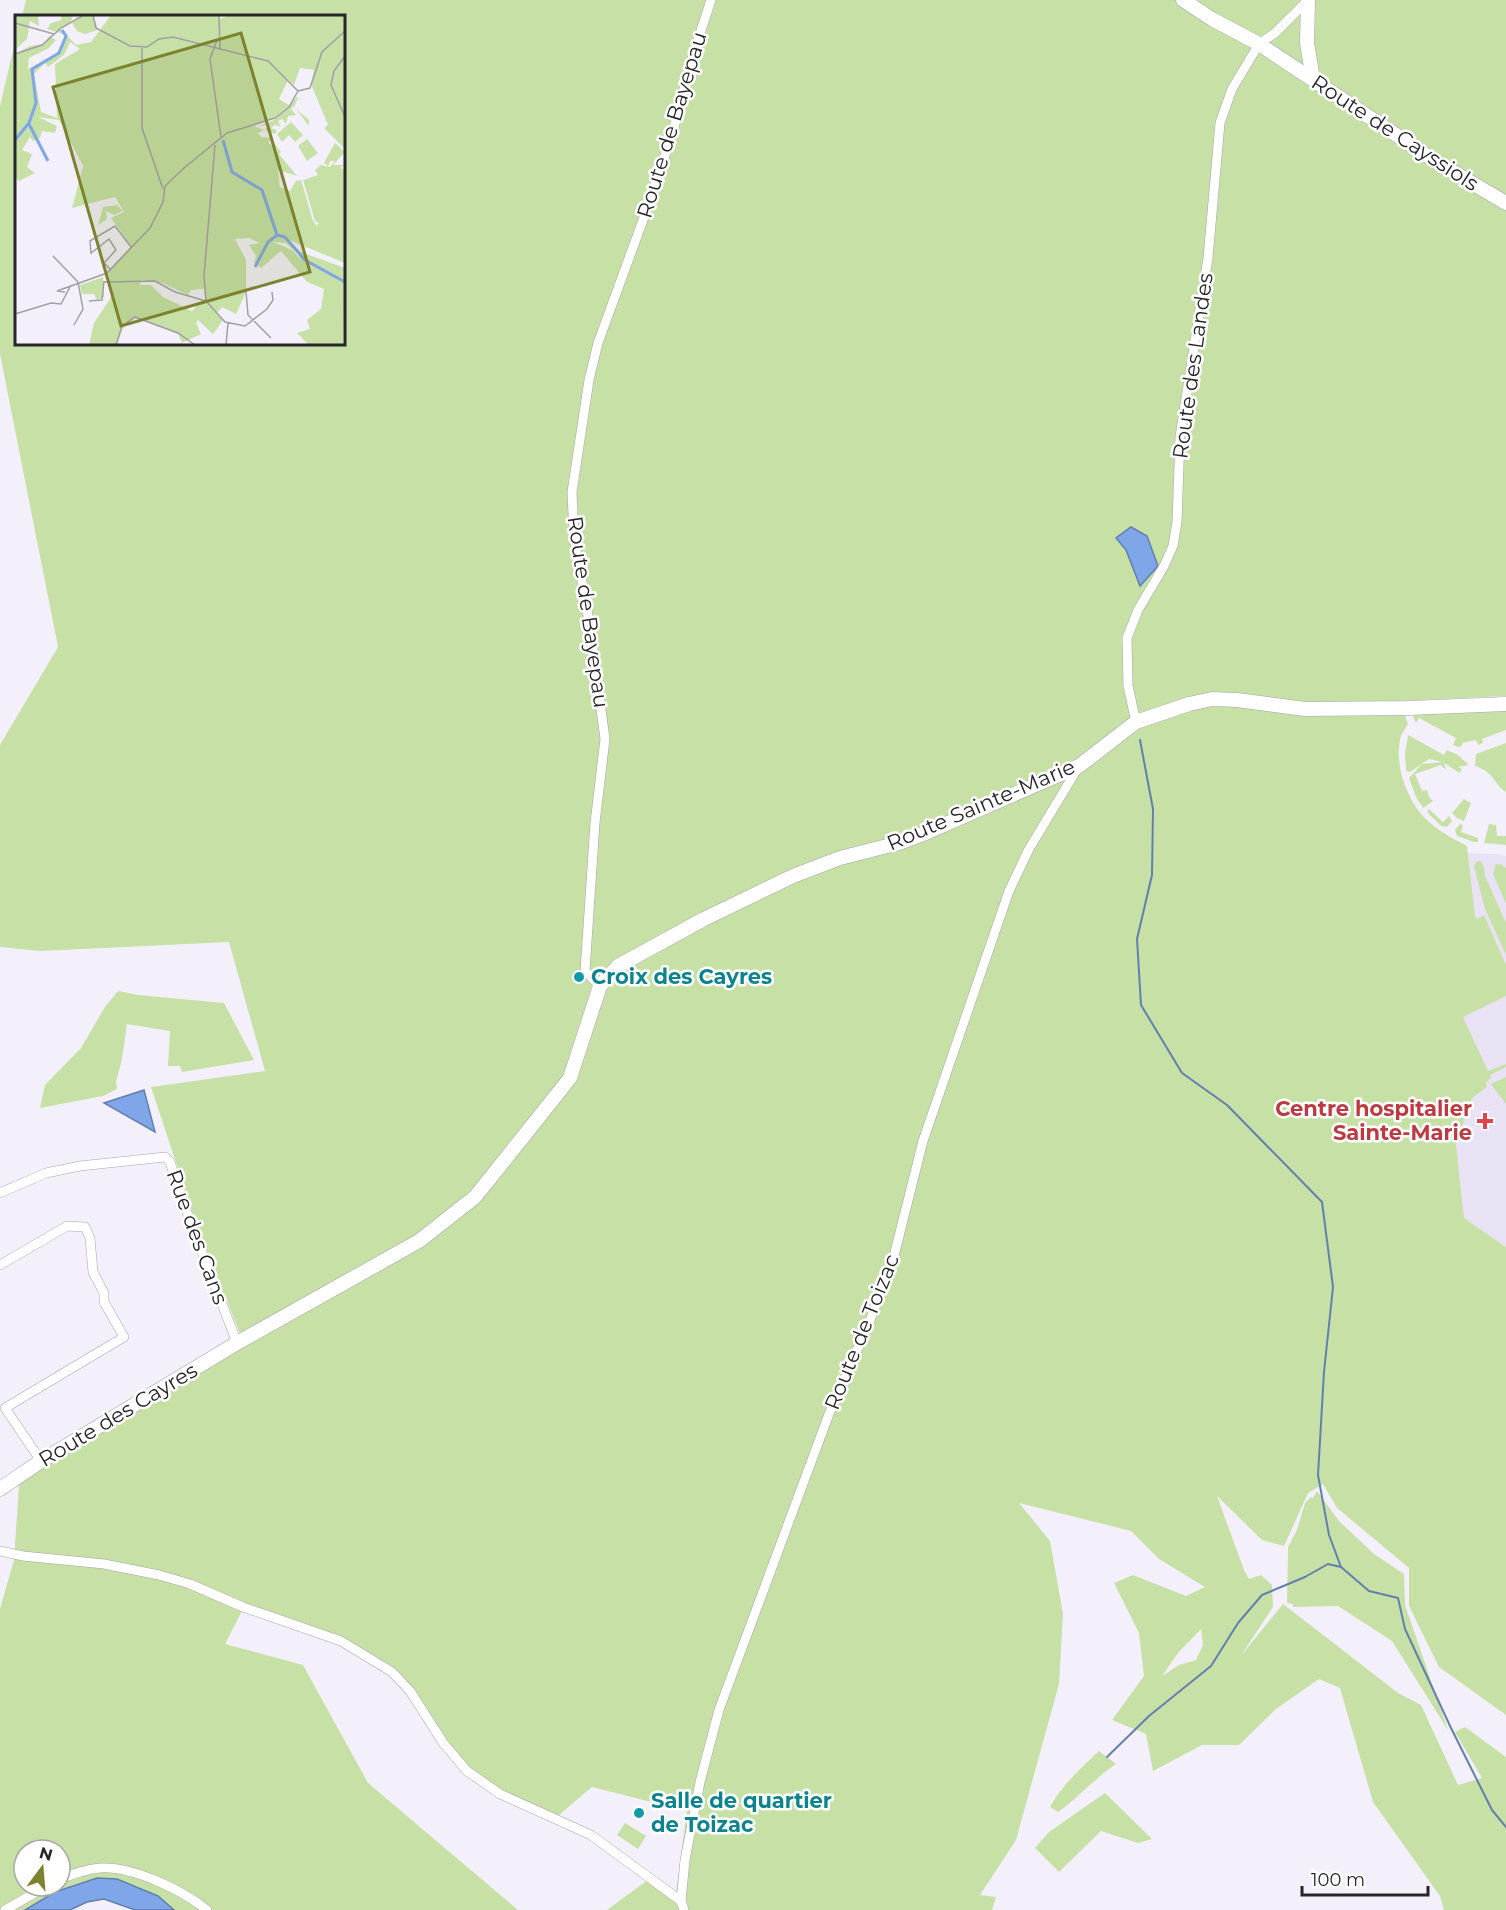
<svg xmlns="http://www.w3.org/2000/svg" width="1506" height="1910" viewBox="0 0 1506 1910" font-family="Montserrat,sans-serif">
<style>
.built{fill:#e9e2f5}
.green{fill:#c6e0a6;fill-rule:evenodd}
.water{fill:#7ea6e9;stroke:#647faf;stroke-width:1.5}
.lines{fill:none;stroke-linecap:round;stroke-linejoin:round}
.stream{stroke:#647faf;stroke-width:2}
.street-casing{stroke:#a8a4ae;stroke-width:10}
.secondary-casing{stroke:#a8a4ae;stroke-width:15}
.street{stroke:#fff;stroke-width:9}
.secondary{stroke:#fff;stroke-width:14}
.culture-dot{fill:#0f9aa8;stroke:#fff;stroke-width:2}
.health-dot{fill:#e0444e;stroke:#fff;stroke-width:2}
.labels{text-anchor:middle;stroke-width:5;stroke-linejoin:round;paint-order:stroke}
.street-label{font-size:21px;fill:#262529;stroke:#fff}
.culture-label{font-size:21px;font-weight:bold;fill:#0d838f;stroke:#fff;text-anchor:start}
.health-label{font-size:21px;font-weight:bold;fill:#be3a42;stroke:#fff;text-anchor:end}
.inset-river{fill:none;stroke:#7ea6e9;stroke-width:3}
.inset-road{fill:none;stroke:#a29fa7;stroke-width:1.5}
.view{fill:#7c822d;fill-opacity:0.15;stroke:#7c822d;stroke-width:3}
.inset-edge{fill:none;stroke:#262529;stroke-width:3}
</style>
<rect width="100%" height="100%" fill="#f4f0fb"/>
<g class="built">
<polygon points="1468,853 1496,854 1506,856 1506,979 1475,916"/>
<polygon points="1381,967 1506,986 1506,1247 1464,1218 1456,1144 1472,1098"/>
</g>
<g class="green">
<path d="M26 0H1506V696L1398 701 1367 713 1404 714 1408 724C1406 728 1403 731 1401 736 1393 763 1407 802 1428 821 1439 831 1453 839 1467 846L1475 916 1477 919 1484 915 1506 965V996L1463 1017 1488 1071 1506 1064V1067L1490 1075 1491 1078 1486 1082 1487 1087 1472 1098 1456 1144 1464 1218 1506 1247V1715L1439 1667 1409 1606V1568L1337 1508 1323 1484 1308 1493 1284 1546 1262 1540 1217 1496 1244 1570 1249 1579 1261 1575 1272 1585 1273 1607 1240 1657 1283 1604 1398 1693 1421 1705 1458 1785 1482 1778 1455 1732 1465 1727 1506 1757V1910H1444L1440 1896 1373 1802 1340 1688 1319 1679 1276 1709 1239 1745H1202L1153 1771 1146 1734 1112 1720 1144 1676 1139 1633 1114 1583 1133 1575 1186 1596 1205 1587 1159 1559 1131 1531 1019 1503 1050 1541 1063 1614 1059 1684 1016 1840 980 1895 996 1897 992 1910H607L649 1879 675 1899 687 1811 592 1787 553 1820 491 1790 464 1767 390 1673 340 1646 243 1609 225 1644 303 1665 368 1783 518 1910H174C135 1877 102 1871 55 1892 45 1897 34 1908 23 1910 16 1910 7 1910 0 1910V1609L14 1560 20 1471 241 1336 195 1220 151 1087 265 1071 229 942 40 951 0 947V745L58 647 0 354V106L16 38V344H344V16H22ZM1201 1629 1203 1645 1196 1660 1179 1665 1162 1676 1178 1653ZM24 1850H60V1886H24Z"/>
<polygon points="1506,710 1506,730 1482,739 1483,743 1478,745 1476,740 1462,743 1462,746 1458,747 1453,745 1456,738 1419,718 1416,723 1413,717 1414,714"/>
<polygon points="1408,735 1444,755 1447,750 1458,755 1469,765 1458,767 1462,769 1460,773 1444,763 1446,770 1441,765 1415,774 1422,791 1427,790 1429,797 1433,801 1423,808 1416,797 1409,778 1422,764 1443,762 1429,759 1410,772 1406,771 1405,754"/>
<path d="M1506 743V792C1493 784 1496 773 1475 766L1476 754Z"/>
<polygon points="1464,799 1471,803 1464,821 1457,818 1452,813"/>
<polygon points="1429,809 1443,822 1449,816 1452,821 1447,827 1441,826 1427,812"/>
<polygon points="1460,824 1463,825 1461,832 1478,838 1478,842 1474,842 1457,836 1455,830"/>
<polygon points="1489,824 1496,825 1497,836 1506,836 1506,845 1484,843"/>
<polygon points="1477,861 1481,861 1484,868 1485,876 1506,923 1506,955 1485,909 1474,866"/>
<polygon points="1496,864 1502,865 1506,868 1506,904 1493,874"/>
<polygon points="118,991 138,995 224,1003 254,1060 182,1072 180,1066 168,1066 170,1031 127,1024 122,1059 116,1082 117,1089 103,1096 40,1108 45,1085 81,1048 105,1007"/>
<polygon points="1506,1077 1506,1104 1491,1084"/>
<polygon points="1317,1491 1339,1521 1374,1554 1404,1574 1405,1605 1448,1730 1392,1641 1338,1606 1293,1607 1293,1604 1287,1603 1288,1547 1297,1530 1305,1503 1311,1497 1313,1498"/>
<path d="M1099 1751 1116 1764C1095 1778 1079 1797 1058 1812L1050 1807C1062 1785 1081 1768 1099 1751Z"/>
<polygon points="1105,1793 1152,1839 1138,1843 1101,1831 1059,1872 1035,1848 1049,1832"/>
<polygon points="625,1823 646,1836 638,1849 617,1835"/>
</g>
<g class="water">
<polygon points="1131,527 1147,536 1158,566 1140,586 1126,550 1116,538"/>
<polygon points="144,1090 155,1132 104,1103"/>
<polygon points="97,1878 117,1879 158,1896 174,1910 135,1910 104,1899 87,1902 70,1910 25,1910 55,1892"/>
</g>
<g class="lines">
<g class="stream">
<polyline points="1140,740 1153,809 1152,875 1137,939 1141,1005 1182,1073 1227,1105 1322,1202 1333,1287 1324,1372 1318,1475 1329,1535 1341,1567 1369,1591 1398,1598 1405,1629 1451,1728 1492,1810 1506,1827"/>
<polyline points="1107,1757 1149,1716 1211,1666 1238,1623 1262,1595 1305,1577 1328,1564 1341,1567"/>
</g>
<g class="street-casing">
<g id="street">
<polyline points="1136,722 1128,686 1127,638 1138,610 1164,566 1173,546 1177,522 1180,437 1208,258 1220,123 1232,89 1259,44 1275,33 1308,0"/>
<polyline points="600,986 585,971 595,823 605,739 590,627 574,536 572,492 589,380 598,343 643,220 672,135 693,55 711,0"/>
<polyline points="0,1193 46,1173 80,1166 165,1157 170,1162 183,1202 237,1343"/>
<polyline points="0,1265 67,1226 85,1227 90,1238 93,1272 104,1293 104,1302 124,1337 5,1408 41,1461"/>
<polyline points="0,1551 23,1556 104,1564 159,1575 190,1584 243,1607 341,1641 392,1672 410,1691 444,1744 467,1771 500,1794 591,1835 681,1901"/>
<path d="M60 1879C73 1874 86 1869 100 1868 133 1866 182 1890 207 1910"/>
<polyline points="5,1910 47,1886"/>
<polyline points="684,1910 681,1901 685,1860 700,1782 719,1710 829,1414 869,1323 893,1260 923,1141 1009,891 1029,849 1079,766"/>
</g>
</g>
<g class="secondary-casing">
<g id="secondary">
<polyline points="1183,0 1212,19 1259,44 1443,166 1506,203"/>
<polyline points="1308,0 1307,43 1313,79"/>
<polyline points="0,1489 41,1461 237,1343 419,1241 475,1197 570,1078 600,986 618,966 704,919 793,876 840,858 899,843 923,834 1079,766 1136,722 1189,704 1212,699 1237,700 1305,709 1409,708 1506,704"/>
</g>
</g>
<use href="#street" class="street"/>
<use href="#secondary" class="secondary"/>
</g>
<g class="culture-dot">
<circle cx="579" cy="977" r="6"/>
<circle cx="639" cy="1813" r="6"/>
</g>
<path class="health-dot" d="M1482 1112h6v6h6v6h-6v6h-6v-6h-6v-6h6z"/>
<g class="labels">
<g class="street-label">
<text transform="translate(672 125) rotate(-73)" y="7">Route de Bayepau</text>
<text transform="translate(1395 133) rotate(33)" y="7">Route de Cayssiols</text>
<text transform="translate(1193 366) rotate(-82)" y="7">Route des Landes</text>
<text transform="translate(588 612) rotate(82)" y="7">Route de Bayepau</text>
<text transform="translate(981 805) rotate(-23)" y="7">Route Sainte-Marie</text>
<text transform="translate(197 1237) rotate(70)" y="7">Rue des Cans</text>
<text transform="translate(862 1332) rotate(-68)" y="7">Route de Toizac</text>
<text transform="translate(118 1415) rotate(-31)" y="7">Route des Cayres</text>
</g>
<g class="culture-label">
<text x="591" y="984">Croix des Cayres</text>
<text x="651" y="1808">Salle de quartier<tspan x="651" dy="24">de Toizac</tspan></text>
</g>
<g class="health-label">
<text x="1472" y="1116">Centre hospitalier<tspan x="1472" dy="24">Sainte-Marie</tspan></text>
</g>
</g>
<g transform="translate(15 15)">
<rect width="330" height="330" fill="#f4f0fb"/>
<path d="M0 0H23L24 11 15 6 12 24 0 35ZM46 0H58L56 7 45 13 61 30 76 27 96 0H205V4L215 0H330V134L309 113 313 110 296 69 299 55 285 53 279 70 273 65 264 84 274 90 260 102 239 111 249 115 243 118 246 122 259 123 253 127 263 137 258 127 266 137 264 139 282 161 263 155 265 172 275 176 281 166 286 165 298 206 302 211 304 208 300 206 288 165 303 160 300 155 306 150 315 152 320 146H315L313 151 309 148 320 128 330 137 318 150H330L325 153 330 155V248L274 225 281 237 271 228 258 227 277 235 285 243 283 236 330 253 328 330H294L282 318 295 314 292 305 306 294 309 274 292 267 266 236 246 253 239 248 241 241 234 230 245 228 234 223 220 224 231 245V277L221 299 207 292 202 298 208 305 198 319 183 305 181 308 186 319 167 328 163 319 120 303 108 313 102 330H74L79 308 97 281 93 256 116 231 96 203 109 197 100 182 57 193 68 151 44 105 23 102 42 111 40 118 27 116 25 123 18 126 15 122 7 135 17 139 12 152 20 158 4 166 0 162V39L15 31 29 29 34 21 41 25 34 33 14 43 13 54 41 40 51 20 32 14 36 8 46 5ZM55 27 65 34 40 49 42 103 26 97 19 59 30 48 33 52 49 40ZM126 265 147 268 173 280 176 275 189 274 190 286 187 284 177 296 148 282 136 270H125ZM70 0H78L83 15 70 19 62 16 57 8ZM282 82 286 84 287 85 283 83 279 92 294 105V111L279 91 276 94 281 100 273 101 271 109 267 104 263 106 266 112 260 110 256 113 262 115 260 119 250 115 254 109 241 112 259 105ZM276 107 288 120 280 127 274 120 267 127 262 119ZM292 124 303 138 292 146 283 131ZM102 190 108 196 99 200 91 196 92 204 83 210 88 192ZM88 262 89 282 82 285 79 279H67L65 270Z" fill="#c6e0a6" fill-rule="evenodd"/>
<path class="inset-river" d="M14 109 33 146M0 125 14 108 21 88 17 54 44 38 51 21 47 15M208 125 217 157 247 175 262 220 270 222 290 245 330 267M240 252 253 227 262 220"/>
<path class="inset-road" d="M78 0 81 13 115 31 132 32 144 24 158 22 253 46 283 76M204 0 205 35M0 8 39 19M202 25 195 44 206 122M127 33V113L148 174M0 39 27 30 46 13 69 0M330 41 319 56 316 70 330 102M283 76 295 73 307 37 330 16M200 130 189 261 191 286 210 307 230 311 252 294 258 285 257 277M38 241 63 267M95 254 89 248 101 235 94 224 76 238 75 226 100 211 116 232M89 267 140 266 160 277 191 286M231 276 233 300 256 323M50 277 42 276 92 258 135 213 148 187 150 171 169 153 212 118 260 103 274 92 283 76M74 286 87 285 89 266M0 299 36 288 46 289 56 270M59 310 68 294 63 267M101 330 107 311 120 302 163 318 180 330M211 330 213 308"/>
<path class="view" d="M226 18 295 257 106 311 38 72Z"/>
<rect width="330" height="330" class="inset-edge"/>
</g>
<g transform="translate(42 1868) rotate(16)"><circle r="28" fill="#ffffff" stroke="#a8a8a9" stroke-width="1.5"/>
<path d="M0-4.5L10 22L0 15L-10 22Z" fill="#7c822d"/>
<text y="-9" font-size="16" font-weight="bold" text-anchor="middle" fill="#262529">N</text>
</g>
<path d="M1302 1886v9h126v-9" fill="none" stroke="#262529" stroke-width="3"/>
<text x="1311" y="1886" font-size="18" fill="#262529" stroke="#ffffff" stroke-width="4.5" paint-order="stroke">100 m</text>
</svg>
